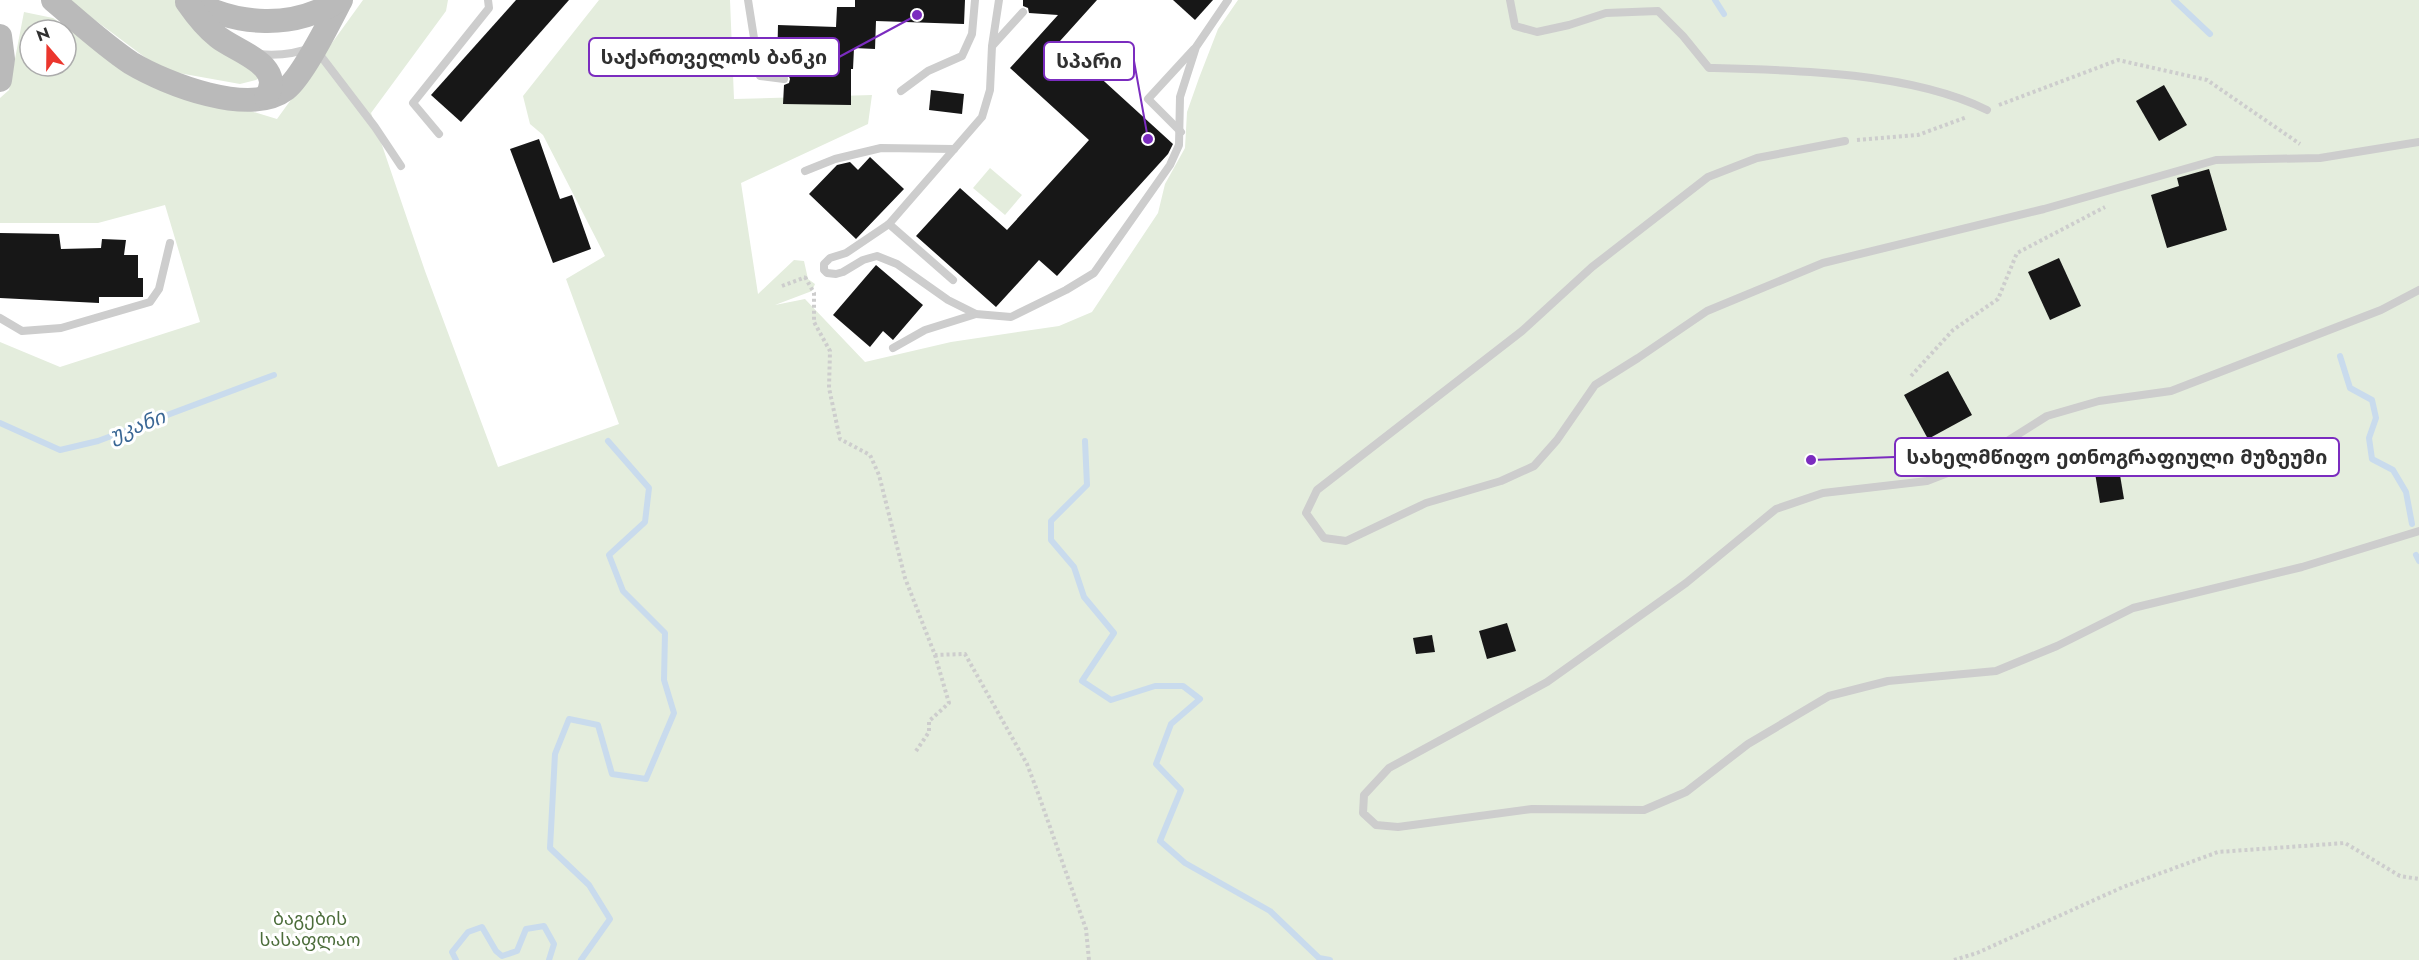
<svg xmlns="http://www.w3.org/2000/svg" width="2419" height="960" viewBox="0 0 2419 960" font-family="Jost,'Noto Sans Georgian',sans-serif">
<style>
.green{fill:#e4eddd;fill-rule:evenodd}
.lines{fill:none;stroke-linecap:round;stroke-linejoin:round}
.stream{stroke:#c9dbed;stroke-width:6}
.building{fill:#171717}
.path{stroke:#cdcdcd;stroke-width:4;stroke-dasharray:3 3;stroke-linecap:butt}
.lane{stroke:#cdcdcd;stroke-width:8}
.secondary{stroke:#bababa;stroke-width:24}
.labels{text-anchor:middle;stroke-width:6;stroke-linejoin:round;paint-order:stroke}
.park-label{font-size:18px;fill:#4c6d3b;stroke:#fff}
.water-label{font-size:20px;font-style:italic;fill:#3a6795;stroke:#fff}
.leader{fill:none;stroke:#7b2cbf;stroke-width:2}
.callout-dot{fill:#7b2cbf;stroke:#fff;stroke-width:2}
.callout{fill:#fff;stroke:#7b2cbf;stroke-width:2}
.callout-label{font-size:20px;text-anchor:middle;font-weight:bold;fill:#303030}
</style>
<rect width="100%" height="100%" fill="#fff"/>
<g class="green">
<polygon points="68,0 179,0 269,72 256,80 240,84 162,70"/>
<path d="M363 0H448L446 11 371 113 425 271 498 467 619 424 566 279 605 256 543 135 530 124 523 96 599 0H730L734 99 872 95 868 124 741 183 758 294 794 260 804 261 808 279 815 284 812 291 775 305 805 299 865 362 951 342 1059 326 1092 312 1158 213 1165 184 1185 148 1187 112 1199 78 1218 29 1238 0H2419V960H0V342L60 367 200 322 165 205 98 223H0V98L9 90 24 12 53 18 150 81 277 119ZM30 30H66V66H30Z"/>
<polygon points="990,168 1022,195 1005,215 973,188"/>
</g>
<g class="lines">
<g class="stream">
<polyline points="1715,0 1724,14"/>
<polyline points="2174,0 2210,34"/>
<polyline points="2340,356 2350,388 2372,400 2376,418 2369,438 2372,459 2393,470 2406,492 2412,524"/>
<polyline points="0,423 60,450 98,441 274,375"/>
<polyline points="1085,441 1087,485 1051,521 1051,540 1074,567 1084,597 1114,633 1082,681 1111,700 1155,686 1183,686 1200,699 1171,724 1156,764 1181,790 1160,841 1185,863 1270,911 1319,958 1330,960"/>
<polyline points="2416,555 2419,561"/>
<polyline points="456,960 452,952 468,932 482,927 496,951 502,956 517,951 526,929 544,926 554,944 549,960"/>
<polyline points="581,960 610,919 589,885 550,848 555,754 569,719 598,725 612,774 646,779 674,713 664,680 665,633 623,591 609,555 645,522 649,488 608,441"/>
</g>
</g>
<g class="building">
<polygon points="516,0 569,0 461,122 431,95"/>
<polygon points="855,0 965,0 964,24 876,21 875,49 854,48 853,69 851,69 851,105 783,104 784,85 789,83 790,79 788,74 784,73 784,67 777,67 778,25 836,27 837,7 855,7"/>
<polygon points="1023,0 1097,0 1060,41 1173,144 1168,154 1057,276 1039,260 996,307 916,236 960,188 1007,230 1089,140 1010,68 1058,15 1029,13 1028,8 1023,6"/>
<polygon points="1173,0 1213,0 1195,20"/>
<polygon points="2164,85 2187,125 2159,141 2136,101"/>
<polygon points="931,90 964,94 962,114 929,110"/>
<polygon points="539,139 560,199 572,195 591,249 553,263 510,149"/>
<polygon points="870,157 904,189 856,239 809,194 837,165 850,162 858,170"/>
<polygon points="2209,169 2227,230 2167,248 2151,195 2179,186 2177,178"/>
<polygon points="0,233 59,234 61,249 101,248 102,239 126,240 124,255 138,255 138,278 143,278 143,297 99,297 99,303 0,298"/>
<polygon points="2059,258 2081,306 2050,320 2028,272"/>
<polygon points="876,265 923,305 893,340 883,331 870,347 833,315"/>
<polygon points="1948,371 1972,415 1928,439 1904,395"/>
<polygon points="2117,457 2124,499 2100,503 2093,461"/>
<polygon points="1507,623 1516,651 1487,659 1479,631"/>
<polygon points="1432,635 1435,652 1416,654 1413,638"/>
</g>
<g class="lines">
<g class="path">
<polyline points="1999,105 2118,60 2207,80 2300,144"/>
<polyline points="1857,140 1918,135 1967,117"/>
<polyline points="805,277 814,293 814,322 830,351 829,388 840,439 870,455 879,475 905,578 935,655 965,654 1027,764 1038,793 1086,929 1089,960"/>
<polyline points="782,286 806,277"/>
<polyline points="1911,376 1953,330 1998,299 2017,253 2105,207"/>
<polyline points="916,751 929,732 929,721 949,703 935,655"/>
<polyline points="1954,960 1977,953 2123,887 2218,852 2345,843 2400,876 2419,879"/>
</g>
<g class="lane">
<polyline points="748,0 760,76 784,79"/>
<polyline points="999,0 992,46 990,90 982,117 889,224 846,253 830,258 824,264 824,270 827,273 836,274 843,272 863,260 877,256 897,264 948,300 976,314 1011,317 1066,290 1094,273 1170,165 1179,145 1180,97 1196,47 1228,0"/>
<path d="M1510 0 1515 26 1537 32 1569 25 1606 13 1658 11 1683 36 1709 68C1794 70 1910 72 1987 110"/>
<polyline points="993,45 1023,12"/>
<path d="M259 54C279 56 295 54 314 47L375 127 401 166"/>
<polyline points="901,91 928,71 962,56 972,34 975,0"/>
<polyline points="1181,132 1148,99 1194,49"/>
<polyline points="439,134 413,103 489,8 488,0"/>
<polyline points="1845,141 1757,158 1708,177 1592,267 1522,331 1317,490 1306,513 1324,538 1346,541 1426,503 1501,481 1534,466 1557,440 1595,385 1638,358 1707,311 1823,263 2044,209 2216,160 2320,158 2419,142"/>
<polyline points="805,171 835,159 881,148 954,149"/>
<polyline points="889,224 953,280"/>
<polyline points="2419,290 2381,310 2171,391 2099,401 2047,416 1971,464 1927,481 1823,493 1776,509 1686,583 1547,682 1389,768 1364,795 1363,813 1376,825 1398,827 1532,809 1644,810 1686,792 1748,744 1829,696 1888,681 1996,671 2057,646 2133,608 2302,567 2419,531"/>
<polyline points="0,318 22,331 61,328 150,302 159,289 170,243"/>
<polyline points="893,348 925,330 976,314"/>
</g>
<g class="secondary">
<path d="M53 0C78 21 104 45 131 63 166 84 250 117 286 89 303 76 330 21 341 0"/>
<path d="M190 0C237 26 293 30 339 0"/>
<path d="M187 2C196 15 205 27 218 37 235 51 287 65 266 97"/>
<polyline points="0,36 3,59 0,80"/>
</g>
</g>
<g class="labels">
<g class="park-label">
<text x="310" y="925">ბაგების<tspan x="310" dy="21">სასაფლაო</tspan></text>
</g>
<g class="water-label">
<text transform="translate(137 426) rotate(-21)" y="7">უკანი</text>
</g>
</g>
<path class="leader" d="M917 15L839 57M1148 139L1134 61M1811 460L1895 457"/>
<g class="callout-dot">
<circle cx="917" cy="15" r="6"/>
<circle cx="1148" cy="139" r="6"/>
<circle cx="1811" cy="460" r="6"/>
</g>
<g class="callout">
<rect x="589" y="38" width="250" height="38" rx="6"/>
<rect x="1044" y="42" width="90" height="38" rx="6"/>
<rect x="1895" y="438" width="444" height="38" rx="6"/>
</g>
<g class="callout-label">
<text x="714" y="64">საქართველოს ბანკი</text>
<text x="1089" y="68">სპარი</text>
<text x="2117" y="464">სახელმწიფო ეთნოგრაფიული მუზეუმი</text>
</g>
<g transform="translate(48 48) rotate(340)"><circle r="28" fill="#ffffff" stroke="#acacac" stroke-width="1.5"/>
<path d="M0-4.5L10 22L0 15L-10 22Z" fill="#eb362d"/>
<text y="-9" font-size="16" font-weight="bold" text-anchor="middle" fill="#303030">N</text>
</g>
</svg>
